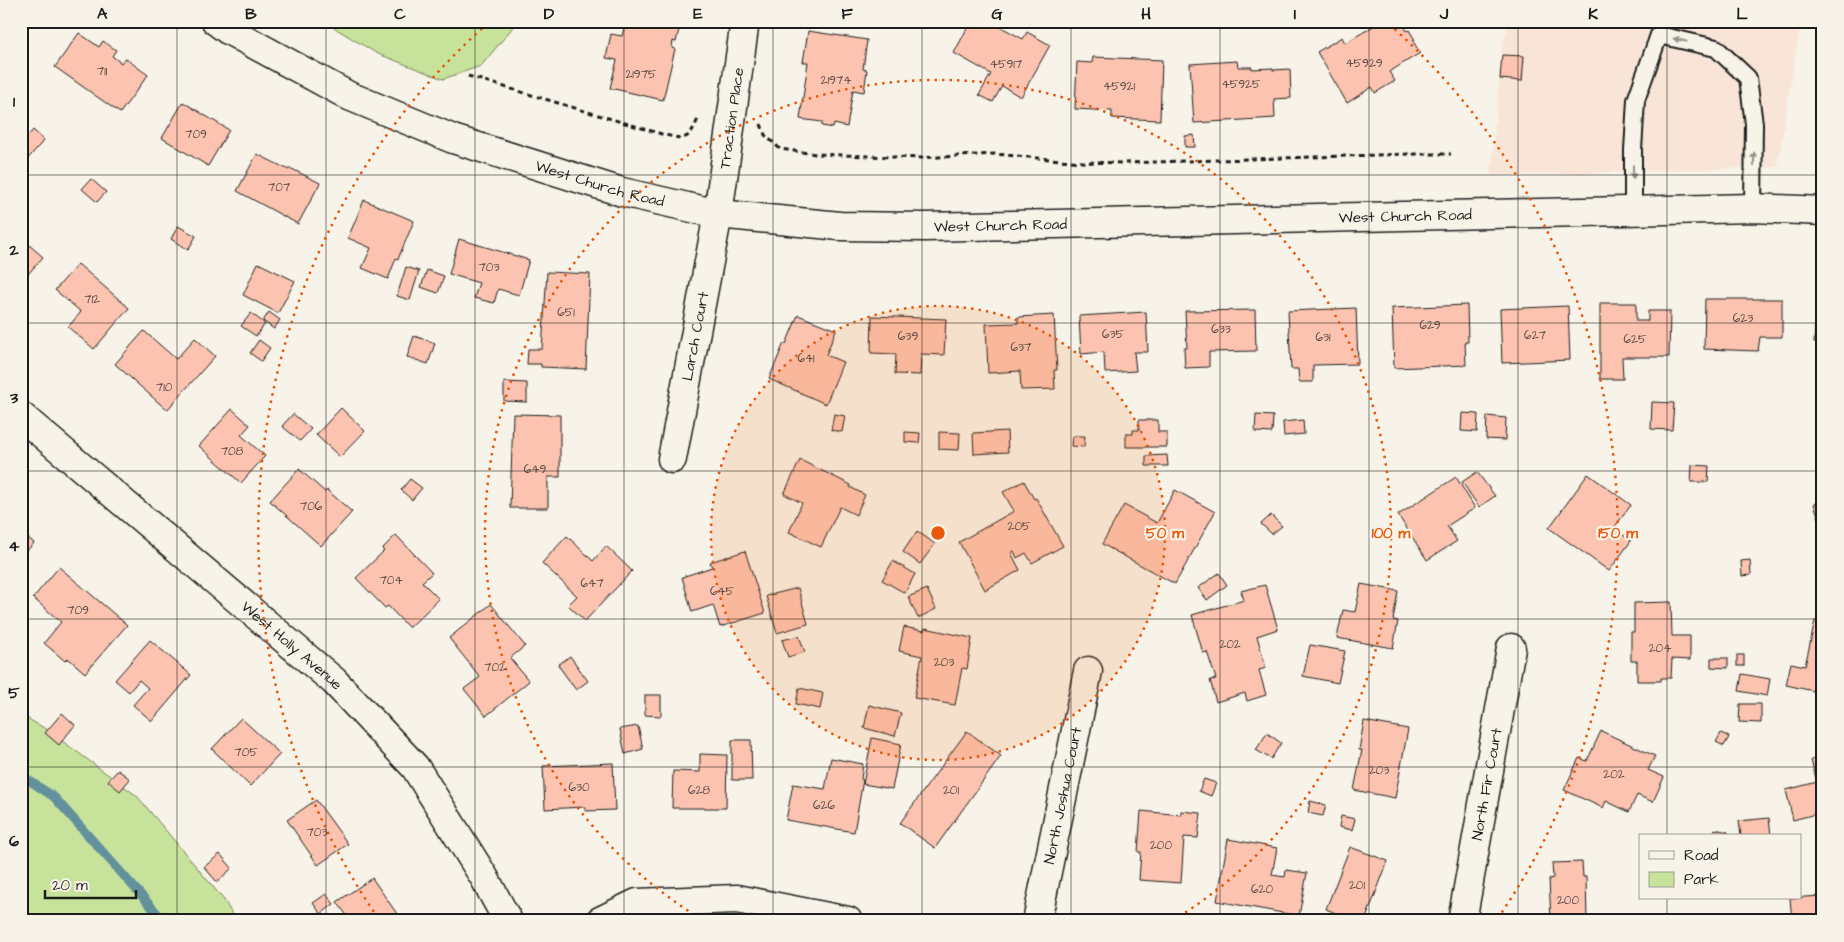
<svg xmlns="http://www.w3.org/2000/svg" width="1844" height="942" viewBox="0 0 1844 942" font-family="'Architects Daughter',sans-serif">
<style>
.built{fill:#f8e5d7}
.green{fill:#c7e39b;stroke:#72805c}
.lines{fill:none;stroke-linecap:round;stroke-linejoin:round}
.stream{stroke:#62919c;stroke-width:9}
.building{fill:#fcc4b0;stroke:#1c1c1c}
.service-casing{stroke:#1c1c1c;stroke-width:20}
.minor-casing{stroke:#1c1c1c;stroke-width:31}
.tertiary-casing{stroke:#1c1c1c;stroke-width:31}
.secondary-casing{stroke:#1c1c1c;stroke-width:31}
.path{stroke:#1c1c1c;stroke-width:3;stroke-dasharray:5 4;stroke-linecap:butt}
.service{stroke:#f7f3e8;stroke-width:16}
.minor{stroke:#f7f3e8;stroke-width:28}
.tertiary{stroke:#f7f3e8;stroke-width:28}
.secondary{stroke:#f7f3e8;stroke-width:28}
.oneway{fill:#94928c}
.grid{fill:none;stroke:#1c1c1c;stroke-width:1;stroke-opacity:0.55}
.ring{fill:none;stroke:#e8590c;stroke-width:2.5;stroke-dasharray:2.5 5}
.labels{text-anchor:middle;stroke-width:4.5;stroke-linejoin:round;paint-order:stroke}
.number-label{font-size:12px;fill:#544641}
.street-label{font-size:15px;fill:#1c1c1c;stroke:#f7f3e8}
.centre{fill:#e8590c;stroke:#f7f3e8;stroke-width:2.5}
.ring-label{font-size:15px;text-anchor:middle;font-weight:bold;fill:#e8590c;stroke:#f7f3e8;stroke-width:4.5;stroke-linejoin:round;paint-order:stroke}
.neatline{fill:none;stroke:#1c1c1c;stroke-width:2}
.grid-label{font-size:16px;text-anchor:middle;font-weight:bold;fill:#1c1c1c}
</style>
<rect width="100%" height="100%" fill="#f7f3e8"/>
<filter id="ink" filterUnits="userSpaceOnUse"><feTurbulence type="fractalNoise" baseFrequency=".02" numOctaves="2"/><feDisplacementMap in="SourceGraphic" scale="10" xChannelSelector="R" yChannelSelector="G"/><feConvolveMatrix kernelMatrix="1 2 1 2 8 2 1 2 1" color-interpolation-filters="sRGB"/></filter>
<g filter="url(#ink)">
<polygon class="built" points="1510,21 1801,21 1777,167 1491,176 1502,45"/>
<g class="green">
<polygon points="323,21 518,21 481,66 443,79 376,53"/>
<polygon points="21,715 46,729 137,796 224,900 236,921 21,921"/>
</g>
<g class="lines">
<polyline class="stream" points="21,775 54,797 164,921"/>
</g>
<g class="building">
<polygon points="626,21 681,21 676,42 673,41 672,48 675,49 663,100 610,88 617,60 606,58 611,34 622,36"/>
<polygon points="971,21 990,21 1023,39 1027,32 1050,45 1021,97 1002,86 993,102 979,95 991,74 954,53"/>
<polygon points="1382,21 1401,21 1407,31 1409,30 1415,40 1413,41 1420,53 1389,72 1395,81 1375,93 1372,87 1347,103 1317,52 1342,37 1345,43"/>
<polygon points="808,31 867,40 863,69 867,70 864,92 853,90 847,127 834,124 833,128 822,126 822,122 800,119 808,62 803,62"/>
<polygon points="79,33 99,47 103,41 116,50 112,56 121,63 125,58 148,75 120,113 55,67"/>
<polygon points="1502,55 1524,56 1522,81 1500,79"/>
<polygon points="1093,57 1162,60 1160,120 1112,118 1112,111 1075,109 1077,62 1092,63"/>
<polygon points="1237,61 1238,67 1252,67 1252,69 1273,68 1273,70 1290,69 1291,98 1274,99 1275,118 1194,123 1190,64"/>
<polygon points="183,102 229,130 208,166 162,138"/>
<polygon points="33,130 44,140 25,162 21,158 21,144"/>
<polygon points="1194,135 1195,147 1185,147 1185,136"/>
<polygon points="257,154 289,170 290,168 320,183 298,224 237,191"/>
<polygon points="91,179 106,192 97,202 82,189"/>
<polygon points="364,200 414,221 398,259 396,258 388,279 362,268 371,248 348,238"/>
<polygon points="178,226 196,236 188,250 171,239"/>
<polygon points="21,238 43,257 21,282"/>
<polygon points="459,239 529,260 519,295 498,289 494,303 474,298 479,283 449,274"/>
<polygon points="258,263 295,281 278,313 243,295"/>
<polygon points="78,264 129,308 94,349 68,327 81,312 55,290"/>
<polygon points="406,267 419,271 410,300 397,296"/>
<polygon points="427,270 444,276 438,293 421,287"/>
<polygon points="547,272 590,274 586,369 541,367 541,364 527,364 528,349 542,349"/>
<polygon points="1705,299 1782,299 1782,337 1760,337 1758,351 1704,349"/>
<polygon points="1600,303 1636,303 1636,321 1648,321 1648,311 1670,311 1669,357 1622,357 1623,379 1600,379"/>
<polygon points="1467,305 1468,342 1465,342 1466,365 1394,368 1392,308"/>
<polygon points="1568,306 1570,360 1502,363 1500,309"/>
<polygon points="1816,307 1823,307 1823,344 1814,343"/>
<polygon points="1356,308 1358,364 1313,365 1313,382 1299,382 1298,369 1291,369 1288,311"/>
<polygon points="1255,310 1256,351 1209,352 1209,367 1185,368 1184,348 1187,348 1185,311"/>
<polygon points="269,312 280,320 274,329 263,321"/>
<polygon points="1146,312 1148,352 1134,352 1136,371 1105,373 1104,352 1081,354 1079,316"/>
<polygon points="251,313 265,324 256,336 241,326"/>
<polygon points="798,315 836,330 826,355 843,362 826,404 769,379 784,343 786,344"/>
<polygon points="1054,315 1057,370 1054,370 1055,389 1021,390 1020,371 988,373 986,324 1018,323 1018,317"/>
<polygon points="872,316 946,319 944,355 921,354 920,375 895,374 896,354 871,353"/>
<polygon points="144,331 176,359 195,338 215,356 167,410 115,364"/>
<polygon points="414,336 435,343 428,364 407,357"/>
<polygon points="259,340 270,348 261,361 250,353"/>
<polygon points="504,382 527,383 527,402 504,401"/>
<polygon points="1652,402 1674,403 1672,430 1651,429"/>
<polygon points="341,408 365,431 340,457 316,435"/>
<polygon points="232,409 250,425 241,435 265,456 241,483 199,446"/>
<polygon points="1462,413 1478,414 1477,432 1461,431"/>
<polygon points="293,414 311,429 300,441 282,426"/>
<polygon points="513,414 560,415 560,477 548,477 548,508 510,508"/>
<polygon points="834,414 845,416 842,432 831,430"/>
<polygon points="1256,415 1273,416 1272,433 1255,432"/>
<polygon points="1487,416 1506,418 1505,440 1486,439"/>
<polygon points="1139,420 1158,420 1158,432 1167,432 1167,447 1126,447 1126,434 1133,434 1133,430 1139,430"/>
<polygon points="1303,420 1304,434 1284,436 1283,422"/>
<polygon points="1007,431 1008,452 974,454 973,433"/>
<polygon points="905,432 920,433 919,443 905,442"/>
<polygon points="939,432 960,433 959,450 939,449"/>
<polygon points="1072,436 1085,436 1084,447 1071,446"/>
<polygon points="1167,455 1168,466 1146,466 1146,456"/>
<polygon points="800,460 851,485 850,487 865,495 856,515 840,507 821,547 789,532 802,503 784,494"/>
<polygon points="1692,465 1709,466 1708,482 1691,482"/>
<polygon points="299,469 325,492 327,490 352,512 321,546 270,501"/>
<polygon points="1477,472 1495,496 1479,507 1462,482"/>
<polygon points="1588,474 1631,505 1614,528 1631,541 1609,571 1549,528"/>
<polygon points="1456,477 1475,508 1447,526 1457,541 1427,560 1398,515"/>
<polygon points="410,479 422,488 412,500 401,490"/>
<polygon points="1024,481 1034,499 1036,498 1063,546 1032,563 1026,553 1017,558 1014,551 1011,553 1020,570 985,590 959,542 1014,511 1003,492"/>
<polygon points="1175,490 1215,512 1175,584 1102,544 1124,505 1157,523"/>
<polygon points="1823,500 1823,530 1814,504"/>
<polygon points="1271,515 1282,526 1272,534 1261,524"/>
<polygon points="917,531 935,544 920,564 903,552"/>
<polygon points="21,532 34,543 21,557"/>
<polygon points="396,535 432,573 422,582 439,599 409,628 388,606 385,608 356,578 384,551 382,549"/>
<polygon points="567,536 593,561 606,546 632,571 585,621 568,605 577,596 542,563"/>
<polygon points="745,551 765,613 720,627 713,605 692,612 682,577 712,567 710,562"/>
<polygon points="1750,560 1751,575 1742,576 1741,561"/>
<polygon points="893,561 915,574 905,593 882,580"/>
<polygon points="59,567 127,625 85,673 68,658 65,661 44,643 61,622 33,598"/>
<polygon points="1219,573 1227,585 1207,600 1198,588"/>
<polygon points="1361,584 1398,591 1393,620 1398,621 1393,648 1337,638 1343,610 1355,612"/>
<polygon points="1265,585 1278,629 1257,636 1266,668 1259,670 1266,695 1247,701 1245,693 1216,702 1210,680 1216,679 1207,652 1203,653 1192,615 1244,600 1241,591"/>
<polygon points="798,588 808,624 777,633 766,596"/>
<polygon points="927,589 936,609 918,618 908,597"/>
<polygon points="1671,602 1672,636 1690,636 1690,660 1672,659 1671,678 1661,678 1661,681 1637,681 1637,661 1631,661 1631,632 1634,632 1634,603"/>
<polygon points="491,604 525,646 510,658 529,681 486,716 464,689 480,677 449,638"/>
<polygon points="1815,621 1823,622 1823,693 1786,685 1791,663 1805,666"/>
<polygon points="904,627 924,631 925,628 972,638 967,669 962,668 955,705 914,698 922,656 899,651"/>
<polygon points="799,636 805,652 788,657 782,640"/>
<polygon points="150,640 191,675 152,721 133,705 148,688 139,680 129,692 115,680"/>
<polygon points="1310,645 1345,651 1338,683 1303,676"/>
<rect x="1737" y="655" width="7" height="11"/>
<polygon points="570,656 588,681 576,690 558,665"/>
<polygon points="1711,658 1728,658 1728,668 1711,667"/>
<polygon points="1742,674 1770,679 1767,696 1739,691"/>
<polygon points="799,688 823,693 820,709 796,704"/>
<polygon points="645,695 661,695 661,716 645,715"/>
<polygon points="1740,704 1761,704 1761,723 1739,722"/>
<polygon points="869,705 901,713 895,736 864,728"/>
<polygon points="62,713 75,725 59,745 45,733"/>
<polygon points="241,718 280,754 250,786 212,749"/>
<polygon points="1364,721 1408,729 1395,798 1354,790 1362,750 1359,750"/>
<polygon points="638,726 643,749 625,754 620,729"/>
<polygon points="967,731 1001,756 935,848 900,823"/>
<polygon points="1601,731 1655,756 1648,770 1664,777 1653,802 1637,795 1629,812 1606,801 1603,808 1564,790 1579,758 1587,761"/>
<polygon points="1267,733 1281,743 1271,759 1256,750"/>
<polygon points="1721,733 1729,737 1724,746 1716,742"/>
<polygon points="872,738 901,744 892,789 863,784"/>
<polygon points="732,740 751,740 752,780 732,780"/>
<polygon points="700,754 727,755 726,808 672,808 673,771 700,772"/>
<polygon points="1823,757 1823,812 1793,820 1786,790 1817,782 1811,760"/>
<polygon points="831,758 863,764 861,779 863,780 854,832 786,820 793,784 825,789"/>
<polygon points="613,763 615,810 585,811 585,807 545,809 543,766"/>
<polygon points="118,770 130,779 120,791 108,781"/>
<polygon points="1204,779 1216,783 1211,796 1199,791"/>
<polygon points="316,800 348,844 318,865 287,820"/>
<polygon points="1310,801 1326,805 1323,816 1308,813"/>
<polygon points="1141,811 1181,815 1181,811 1201,813 1198,838 1184,837 1181,883 1139,880 1141,852 1138,852"/>
<polygon points="1341,816 1355,819 1352,830 1339,827"/>
<polygon points="1769,818 1771,836 1741,836 1739,821"/>
<polygon points="1715,829 1728,832 1727,836 1713,836"/>
<polygon points="1228,839 1277,848 1272,875 1285,877 1286,870 1307,873 1299,916 1217,901"/>
<polygon points="1350,847 1388,861 1365,921 1355,921 1326,909"/>
<polygon points="220,854 232,868 217,882 204,867"/>
<polygon points="1582,862 1583,877 1586,877 1587,921 1551,921 1549,879 1553,878 1552,863"/>
<polygon points="372,878 402,921 351,921 337,902"/>
<polygon points="326,894 334,904 321,914 313,903"/>
<polygon points="1822,896 1823,921 1792,921 1790,898"/>
<polygon points="1681,919 1704,920 1704,921 1681,921"/>
</g>
<g class="lines">
<g class="service-casing">
<polyline id="service" points="1633,211 1633,150 1636,100 1659,35 1716,48 1748,78 1754,124 1753,208"/>
</g>
<g class="minor-casing">
<g id="minor">
<path id="s1" d="M672 459 718 214 745 21"/>
<polyline points="600,921 637,903 737,899 848,921"/>
<path id="s2" d="M1037 921 1088 671"/>
<path id="s3" d="M1462 921 1511 648"/>
</g>
</g>
<g class="tertiary-casing">
<g id="tertiary">
<path id="s4" d="M21 416 334 681 415 767 484 877 508 921"/>
</g>
</g>
<g class="secondary-casing">
<g id="secondary">
<path id="s5" d="M216 21 228 30 349 96 453 139 622 192 718 214 840 226 925 227 1753 208 1823 211"/>
</g>
</g>
<g class="path">
<path d="M468 76 665 135C687 140 688 140 698 119H701"/>
<polyline points="761,124 765,135 780,149 816,154 920,158 995,154 1082,162 1123,163 1409,154 1451,154"/>
</g>
<use href="#service" class="service"/>
<use href="#minor" class="minor"/>
<use href="#tertiary" class="tertiary"/>
<use href="#secondary" class="secondary"/>
</g>
<defs><path id="oneway-solid" d="M-6-.8H1V-3.2L6.5 0L1 3.2V.8H-6Z" transform="scale(1.25)"/></defs>
<g class="oneway">
<use href="#oneway-solid" transform="translate(1680 40) rotate(-167)"/>
<use href="#oneway-solid" transform="translate(1754 159) rotate(-89)"/>
<use href="#oneway-solid" transform="translate(1633 172) rotate(90)"/>
</g>
</g>
<path class="grid" d="M177 21V921M326 21V921M475 21V921M624 21V921M773 21V921M922 21V921M1071 21V921M1220 21V921M1369 21V921M1518 21V921M1667 21V836M21 175H1823M21 323H1823M21 471H1823M21 619H1823M21 767H1823M1667 898V921"/>
<circle cx="938" cy="533" r="227" fill="#e8590c" fill-opacity=".12"/>
<g class="ring">
<circle cx="938" cy="533" r="227"/>
<path d="M701 919A453 453 0 1 1 1175 919"/>
<path d="M378 918A680 680 0 0 1 487 24M1389 24A680 680 0 0 1 1498 918"/>
</g>
<g class="labels">
<g class="number-label">
<text x="1364" y="67">45929</text>
<text x="1006" y="68">45917</text>
<text x="102" y="75">711</text>
<text x="641" y="78">21975</text>
<text x="836" y="84">21974</text>
<text x="1241" y="88">45925</text>
<text x="1119" y="90">45921</text>
<text x="196" y="138">709</text>
<text x="279" y="191">707</text>
<text x="489" y="271">703</text>
<text x="92" y="303">712</text>
<text x="566" y="316">651</text>
<text x="1743" y="322">623</text>
<text x="1430" y="329">629</text>
<text x="1221" y="333">633</text>
<text x="1113" y="338">635</text>
<text x="1535" y="339">627</text>
<text x="908" y="340">639</text>
<text x="1323" y="341">631</text>
<text x="1635" y="343">625</text>
<text x="1021" y="351">637</text>
<text x="806" y="362">641</text>
<text x="164" y="391">710</text>
<text x="232" y="455">708</text>
<text x="535" y="473">649</text>
<text x="311" y="510">706</text>
<text x="1019" y="530">205</text>
<text x="391" y="584">704</text>
<text x="592" y="587">647</text>
<text x="722" y="595">645</text>
<text x="78" y="614">709</text>
<text x="1230" y="648">202</text>
<text x="1660" y="652">204</text>
<text x="944" y="666">203</text>
<text x="495" y="671">702</text>
<text x="246" y="756">705</text>
<text x="1379" y="774">203</text>
<text x="1614" y="778">202</text>
<text x="579" y="791">630</text>
<text x="699" y="794">628</text>
<text x="951" y="794">201</text>
<text x="824" y="809">626</text>
<text x="317" y="836">703</text>
<text x="1161" y="849">200</text>
<text x="1357" y="889">201</text>
<text x="1262" y="893">620</text>
<text x="1568" y="904">200</text>
</g>
<g class="street-label">
<text dy="5" stroke="none"><textPath href="#s1" startOffset="346">Traction Place</textPath></text>
<text dy="5" stroke="none"><textPath href="#s5" startOffset="419">West Church Road</textPath></text>
<text dy="5" stroke="none"><textPath href="#s5" startOffset="1229">West Church Road</textPath></text>
<text dy="5" stroke="none"><textPath href="#s5" startOffset="824">West Church Road</textPath></text>
<text dy="5" stroke="none"><textPath href="#s1" startOffset="125">Larch Court</textPath></text>
<text dy="5" stroke="none"><textPath href="#s4" startOffset="355">West Holly Avenue</textPath></text>
<text dy="5" stroke="none"><textPath href="#s3" startOffset="139">North Fir Court</textPath></text>
<text dy="5" stroke="none"><textPath href="#s2" startOffset="128">North Joshua Court</textPath></text>
</g>
</g>
<circle cx="938" cy="533" r="8" class="centre"/>
<g class="ring-label">
<text x="1165" y="538">50 m</text>
<text x="1391" y="538">100 m</text>
<text x="1618" y="538">150 m</text>
</g>
<rect width="1844" height="942" fill="none" stroke="#f7f3e8" stroke-width="55"/>
<rect x="1639" y="834" width="162" height="65" fill="#f7f3e8" stroke="#9f9d96"/>
<rect x="1649" y="851" width="25" height="8" fill="#f7f3e8" stroke="#9f9d96"/>
<text x="1684" y="860" font-size="15" fill="#1c1c1c">Road</text>
<rect x="1649" y="872" width="25" height="15" fill="#c7e39b" stroke="#9f9d96"/>
<text x="1684" y="884" font-size="15" fill="#1c1c1c">Park</text>
<path d="M45 890v8h91v-8" fill="none" stroke="#1c1c1c" stroke-width="2.5"/>
<text x="52" y="890" font-size="15" fill="#1c1c1c" stroke="#f7f3e8" stroke-width="4" paint-order="stroke">20 m</text>
<rect x="28" y="28" width="1788" height="886" class="neatline"/>
<g class="grid-label">
<text x="102" y="19">A</text>
<text x="251" y="19">B</text>
<text x="400" y="19">C</text>
<text x="549" y="19">D</text>
<text x="698" y="19">E</text>
<text x="847" y="19">F</text>
<text x="997" y="19">G</text>
<text x="1146" y="19">H</text>
<text x="1295" y="19">I</text>
<text x="1444" y="19">J</text>
<text x="1593" y="19">K</text>
<text x="1742" y="19">L</text>
<text x="14" y="107">1</text>
<text x="14" y="255">2</text>
<text x="14" y="403">3</text>
<text x="14" y="551">4</text>
<text x="14" y="698">5</text>
<text x="14" y="846">6</text>
</g>
</svg>
